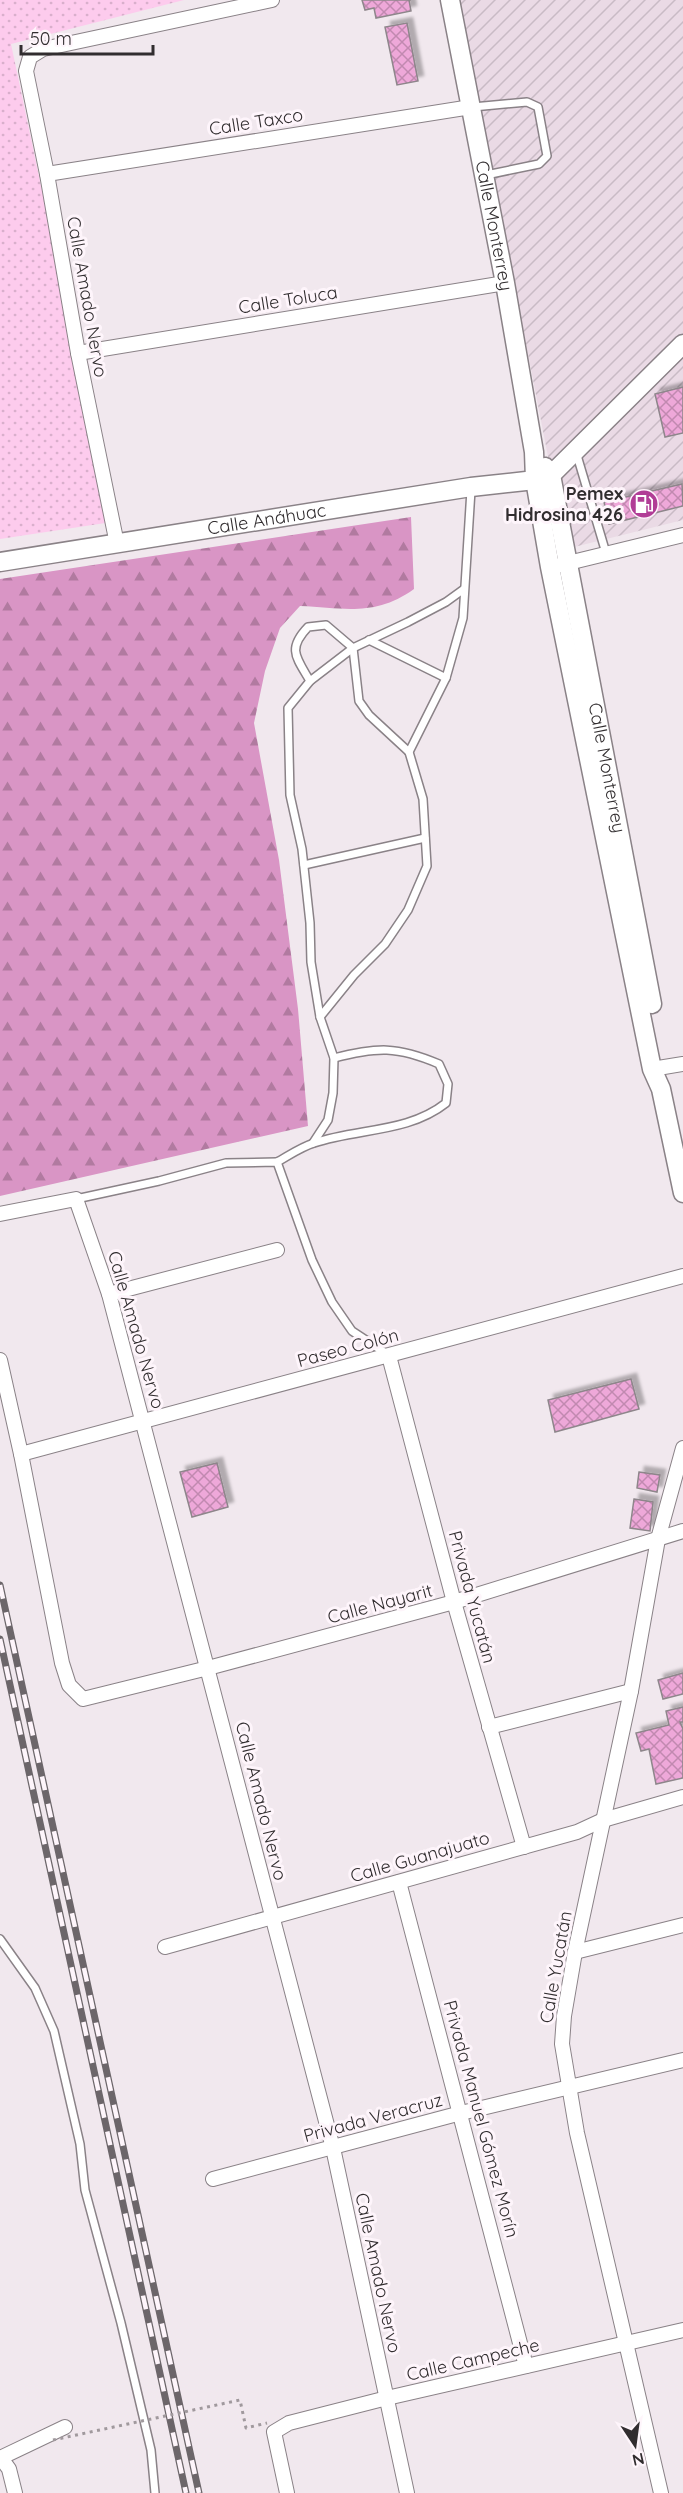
<svg xmlns="http://www.w3.org/2000/svg" width="683" height="2493" viewBox="0 0 683 2493" font-family="Quicksand,sans-serif">
<style>
.industrial{fill:url(#industrial-furrows)}
.grass{fill:url(#grass-dots)}
.forest{fill:url(#forest-firs)}
.building{fill:url(#building-cross-hatch);stroke:#8e868b;stroke-width:1.5;filter:url(#shadow)}
.lines{fill:none;stroke-linecap:round;stroke-linejoin:round}
.service-casing{stroke:#8a8287;stroke-width:10}
.minor-casing{stroke:#8a8287;stroke-width:16}
.tertiary-casing{stroke:#8a8287;stroke-width:21}
.service{stroke:#fff;stroke-width:7}
.minor{stroke:#fff;stroke-width:14}
.tertiary{stroke:#fff;stroke-width:18}
.rail-casing{stroke:#6c666a;stroke-width:7}
.rail{stroke:#fef5fb;stroke-width:4.5;stroke-dasharray:14;stroke-linecap:butt}
.path-bridge{stroke:#a0999d;stroke-width:3;stroke-dasharray:3 4.5;stroke-linecap:butt}
.labels{text-anchor:middle;stroke-width:6;stroke-linejoin:round;paint-order:stroke}
.street-label{font-size:18px;fill:#312d2f;stroke:#fef5fb}
.poi-label{font-size:18px;font-weight:bold;fill:#312d2f;stroke:#fef5fb;text-anchor:end}
</style>
<defs>
<pattern id="industrial-furrows" width="10" height="10" patternUnits="userSpaceOnUse" patternTransform="scale(1.5)"><rect width="10" height="10" fill="#eadae5"/><path d="M-1 1l2-2M0 10L10 0M9 11l2-2" fill="none" stroke="#c9bbc5"/></pattern>
<pattern id="grass-dots" width="8" height="8" patternUnits="userSpaceOnUse" patternTransform="scale(1.5)"><rect width="8" height="8" fill="#fdcbed"/><path d="M2 2h.1M6 6h.1" fill="none" stroke="#d9afcc" stroke-width="1.8" stroke-linecap="round"/></pattern>
<pattern id="forest-firs" width="22" height="20" patternUnits="userSpaceOnUse" patternTransform="scale(1.5)"><rect width="22" height="20" fill="#d995c5"/><path d="M5 1l3.5 6h-7zM16 11l3.5 6h-7z" fill="#b17aa0"/></pattern>
<pattern id="building-cross-hatch" width="8" height="8" patternUnits="userSpaceOnUse" patternTransform="scale(1.5)"><rect width="8" height="8" fill="#eea8d9"/><path d="M0 0l8 8M0 8l8-8" fill="none" stroke="#c189b0"/></pattern>
<filter id="shadow"><feDropShadow dx="5.5" dy="-5.5" stdDeviation="1.5" flood-color="#0004"/></filter>
</defs>
<rect width="100%" height="100%" fill="#f1e8ee"/>
<polygon class="industrial" points="459,0 683,0 683,520 566,549"/>
<polygon class="grass" points="0,0 184,0 11,44 112,522 0,539"/>
<path class="forest" d="M411 517 414 589C375 617 344 608 300 606L280 628 265 671 254 723 279 860 298 1009 308 1126 0 1196V579Z"/>
<g class="building">
<polygon points="362,0 411,0 409,0 411,11 376,18 374,8 365,10"/>
<polygon points="407,23 418,81 397,85 385,27"/>
<polygon points="683,387 683,433 665,437 655,394"/>
<polygon points="682,484 683,506 609,524 604,502"/>
<polygon points="631,1379 639,1409 555,1432 548,1400"/>
<polygon points="217,1463 228,1507 192,1517 180,1472"/>
<polygon points="639,1472 660,1475 657,1492 637,1488"/>
<polygon points="634,1499 653,1502 650,1531 630,1528"/>
<polygon points="683,1673 683,1694 663,1699 658,1680"/>
<polygon points="683,1707 683,1722 680,1722 683,1729 683,1778 656,1784 649,1749 641,1751 636,1733 669,1725 666,1711"/>
</g>
<g class="lines">
<g class="service-casing">
<g id="service">
<polyline points="473,107 527,102 538,107 547,156 539,164 486,175"/>
<polyline points="576,452 606,553"/>
<polyline points="369,640 446,678"/>
<path d="M310 681C296 657 287 649 308 627L326 625 353 648 359 701 369 715 409 752"/>
<polyline points="304,865 425,838"/>
<polyline points="320,1017 311,962 310,923 302,849 290,795 288,708 310,681 353,648 408,622 446,602 464,589"/>
<polyline points="313,1143 328,1120 333,1093 334,1058 320,1017 354,975 385,944 408,910 427,866 423,799 409,752 446,678 463,618 471,490"/>
<path d="M277 1162C288 1156 301 1147 314 1143 358 1128 408 1133 446 1103L448 1084 439 1064C397 1046 377 1047 334 1058"/>
<polyline points="76,1199 159,1181 226,1163 277,1162 312,1260 332,1302 352,1331 387,1354"/>
<polyline points="0,1939 35,1988 54,2031 80,2144 85,2190 121,2323 151,2450 155,2493"/>
</g>
</g>
<g class="minor-casing">
<g id="minor">
<polyline points="47,174 471,107"/>
<polyline points="78,353 505,283"/>
<polyline points="117,544 78,353 47,174 26,71 30,57 43,49 272,0"/>
<polyline points="560,565 683,535"/>
<polyline points="652,1069 683,1064"/>
<polyline points="0,1214 76,1199 109,1294 333,2148 407,2493"/>
<polyline points="109,1294 277,1250"/>
<polyline points="389,1356 454,1602 524,1847"/>
<polyline points="0,1360 21,1454 62,1663 69,1685 83,1699 208,1668 454,1602 683,1531"/>
<polyline points="21,1454 683,1276"/>
<polyline points="489,1727 631,1691"/>
<polyline points="399,1882 526,2366"/>
<polyline points="165,1947 577,1832 603,1820 683,1797"/>
<polyline points="575,1952 683,1925"/>
<polyline points="213,2179 461,2113 683,2060"/>
<polyline points="0,2458 65,2427"/>
<polyline points="1,2458 9,2469 15,2493"/>
<polyline points="287,2493 274,2432 289,2423 387,2398 683,2330"/>
<polyline points="661,2493 577,2133 562,2044 564,2016 575,1952 631,1691 658,1539 683,1448"/>
</g>
</g>
<g class="tertiary-casing">
<g id="tertiary">
<path id="s1" d="M450 0 505 283 534 452 535 480 550 567 652 1069 661 1089 683 1193"/>
<path id="s2" d="M545 467 551 475 652 1004"/>
<path id="s3" d="M0 562 471 487 535 480 551 475 683 344"/>
</g>
</g>
<use href="#service" class="service"/>
<use href="#minor" class="minor"/>
<use href="#tertiary" class="tertiary"/>
<g class="rail-casing">
<g id="rail">
<polyline points="0,1585 199,2493"/>
<polyline points="0,1639 186,2493"/>
</g>
</g>
<use href="#rail" class="rail"/>
<polyline class="path-bridge" points="53,2440 240,2400 246,2428 267,2423"/>
</g>
<defs>
<g id="fuel-disc" transform="scale(1.5)"><circle r="9.5" fill="#b13d96" stroke="#fef5fb"/><path d="M-5.5-6h7V0h2V4h1.3V-2.5L3-4.5l.8-.8L6-3V5H2.5V1h-1V6h-7ZM-4.2-4.7v3.2H.2V-4.7Z" fill="#fff"/></g>
</defs>
<g fill-rule="evenodd">
<use href="#fuel-disc" x="644" y="504"/>
</g>
<g class="labels">
<g class="street-label">
<text transform="translate(256 122) rotate(-9)" y="6">Calle Taxco</text>
<text dy="6" stroke="none"><textPath href="#s1" startOffset="230">Calle Monterrey</textPath></text>
<text transform="translate(87 297) rotate(80)" y="6">Calle Amado Nervo</text>
<text transform="translate(288 300) rotate(-9)" y="6">Calle Toluca</text>
<text dy="6" stroke="none"><textPath href="#s3" startOffset="270">Calle Anáhuac</textPath></text>
<text dy="6" stroke="none"><textPath href="#s2" startOffset="308">Calle Monterrey</textPath></text>
<text transform="translate(136 1330) rotate(74)" y="6">Calle Amado Nervo</text>
<text transform="translate(348 1348) rotate(-15)" y="6">Paseo Colón</text>
<text transform="translate(472 1597) rotate(75)" y="6">Privada Yucatán</text>
<text transform="translate(380 1604) rotate(-15)" y="6">Calle Nayarit</text>
<text transform="translate(261 1801) rotate(76)" y="6">Calle Amado Nervo</text>
<text transform="translate(420 1857) rotate(-16)" y="6">Calle Guanajuato</text>
<text transform="translate(556 1967) rotate(-80)" y="6">Calle Yucatán</text>
<text transform="translate(373 2118) rotate(-15)" y="6">Privada Veracruz</text>
<text transform="translate(481 2119) rotate(75)" y="6">Privada Manuel Gómez Morín</text>
<text transform="translate(378 2273) rotate(78)" y="6">Calle Amado Nervo</text>
<text transform="translate(473 2360) rotate(-13)" y="6">Calle Campeche</text>
</g>
<g class="poi-label">
<text x="623" y="500">Pemex<tspan x="623" dy="21">Hidrosina 426</tspan></text>
</g>
</g>
<g transform="translate(635 2445) rotate(167)" stroke="#fef5fb" stroke-width="4.5" paint-order="stroke">
<path d="M0-4.5L10 22L0 15L-10 22Z" fill="#312d2f"/>
<text y="-9" font-size="16" font-weight="bold" text-anchor="middle" fill="#312d2f">N</text>
</g>
<path d="M21 45v9h132v-9" fill="none" stroke="#312d2f" stroke-width="3"/>
<text x="30" y="45" font-size="18" fill="#312d2f" stroke="#fef5fb" stroke-width="4.5" paint-order="stroke">50 m</text>
</svg>
